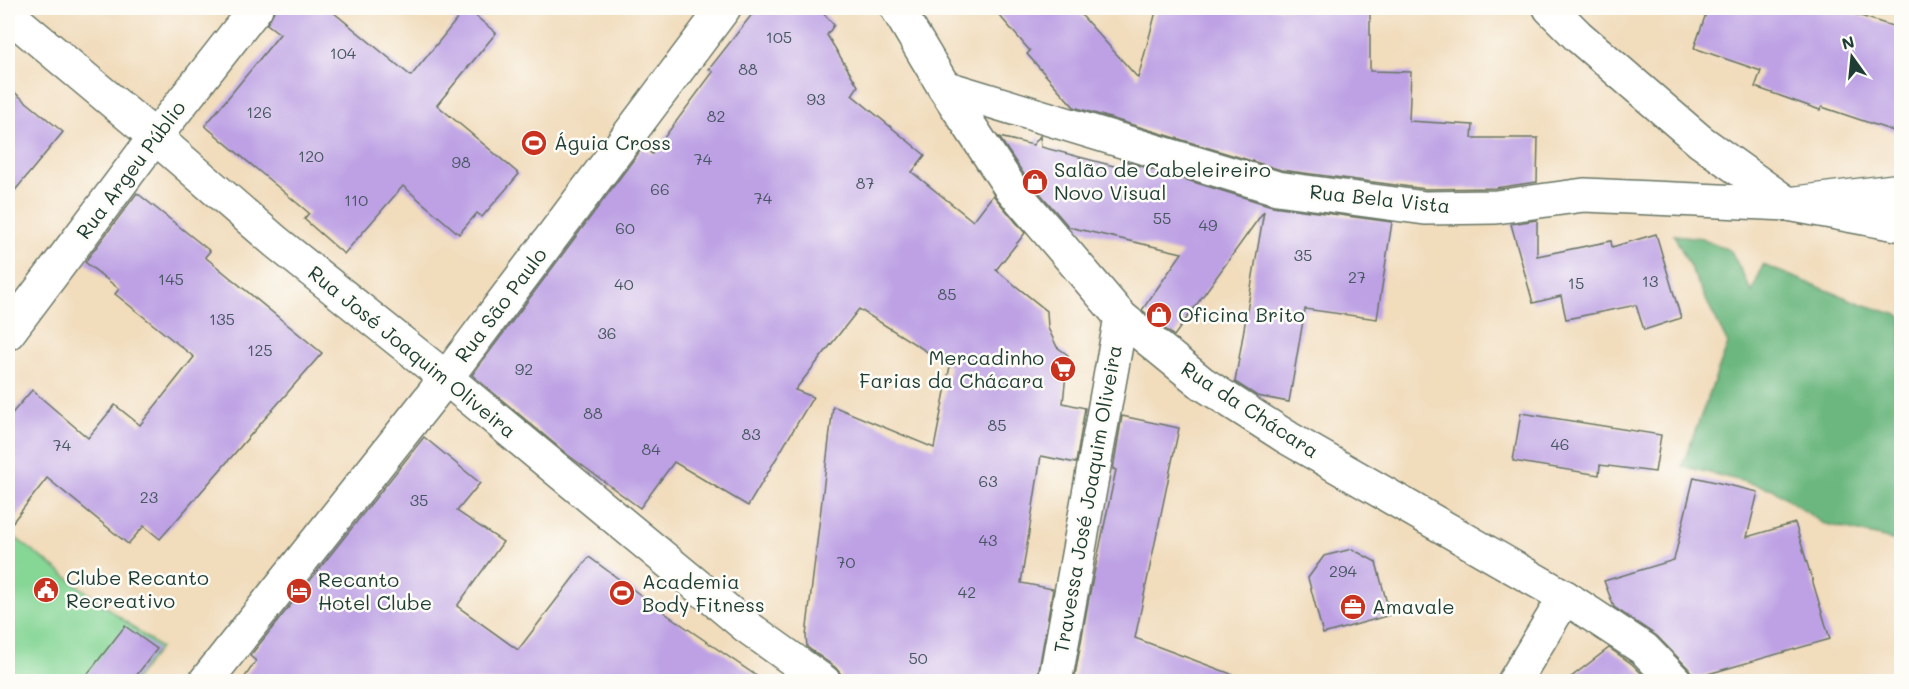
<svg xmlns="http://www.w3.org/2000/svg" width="1909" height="689" viewBox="0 0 1909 689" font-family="Mali,sans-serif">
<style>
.green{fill:#86d696;stroke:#528a65;stroke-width:1.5}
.forest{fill:#6cb77f;stroke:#467a5a;stroke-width:1.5}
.building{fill:#bda1e4}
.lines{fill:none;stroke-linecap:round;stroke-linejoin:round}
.street-casing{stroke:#687564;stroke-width:36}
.primary-casing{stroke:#687564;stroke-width:36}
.street{stroke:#fff;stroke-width:33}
.primary{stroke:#fff;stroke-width:33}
.labels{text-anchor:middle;stroke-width:5;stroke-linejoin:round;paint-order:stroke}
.number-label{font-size:16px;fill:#465660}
.poi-label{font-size:20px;fill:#1f3d34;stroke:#fdfcf7;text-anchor:start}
.street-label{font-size:20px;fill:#1f3d34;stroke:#fdfcf7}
</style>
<rect width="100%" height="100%" fill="#fdfcf7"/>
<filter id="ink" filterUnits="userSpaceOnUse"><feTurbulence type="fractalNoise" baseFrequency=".0167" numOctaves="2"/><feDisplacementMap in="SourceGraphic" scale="12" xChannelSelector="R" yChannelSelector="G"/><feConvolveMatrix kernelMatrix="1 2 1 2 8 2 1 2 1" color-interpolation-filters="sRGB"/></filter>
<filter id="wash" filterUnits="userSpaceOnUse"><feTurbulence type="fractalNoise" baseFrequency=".008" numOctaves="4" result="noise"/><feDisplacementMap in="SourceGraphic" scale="24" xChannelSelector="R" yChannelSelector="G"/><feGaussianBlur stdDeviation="1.35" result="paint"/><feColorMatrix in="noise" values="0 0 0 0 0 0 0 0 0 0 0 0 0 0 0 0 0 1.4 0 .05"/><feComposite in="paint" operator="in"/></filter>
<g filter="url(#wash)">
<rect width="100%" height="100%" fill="#f1dcbc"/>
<polygon class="green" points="8,532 160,648 134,681 8,681"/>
<polygon class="forest" points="1674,235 1702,238 1731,251 1752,292 1763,265 1862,304 1901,316 1901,542 1822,523 1773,489 1682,466 1728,344"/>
<g id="blocks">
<g class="building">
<polygon points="274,8 328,8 411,76 466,8 496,33 437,105 519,174 482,217 477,213 459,234 403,186 344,254 304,219 309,213 205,126 280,34 267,24 274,11"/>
<polygon points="757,8 819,8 834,25 827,35 858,86 852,95 925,155 912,172 973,221 993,195 1025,233 996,270 1047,311 1048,328 1057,347 1068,355 1063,403 1085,408 1076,463 1041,456 1021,583 1053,589 1037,681 842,681 841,674 835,667 807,647 806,636 833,406 934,448 950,366 859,309 795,390 813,397 748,506 674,462 640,508 568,455 472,375 643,147 652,154 713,72 709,69"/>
<polygon points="993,8 1075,8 1138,78 1157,8 1370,8 1370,71 1411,72 1409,121 1473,125 1472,138 1538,138 1537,182 1495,188 1426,189 1281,170 1074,107 1027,54 1030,51"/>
<polygon points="1708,8 1835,8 1902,29 1902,134 1822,107 1820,110 1755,87 1761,71 1694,48"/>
<polygon points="8,87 63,132 8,199"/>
<polygon points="1040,136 1041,147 1129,170 1121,160 1272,206 1392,222 1377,319 1305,309 1289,402 1257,396 1235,382 1264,211 1174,336 1142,310 1182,253 1069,227 1025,176 999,137 1033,145"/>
<polygon points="137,193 210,251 205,257 322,353 160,539 144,526 128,544 47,478 8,528 8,418 32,390 88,438 115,405 140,425 194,357 115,294 119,289 85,262"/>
<polygon points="1537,220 1537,256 1611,241 1612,247 1656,234 1681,318 1644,330 1636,305 1566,319 1561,296 1533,303 1511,224"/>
<polygon points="1521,413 1661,435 1655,472 1600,465 1599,475 1513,461"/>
<polygon points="1122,416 1179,428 1135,638 1242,678 1242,681 1074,681 1089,597 1116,470 1113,469"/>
<polygon points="424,437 480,483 457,511 503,542 457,606 518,650 589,557 669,616 764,681 242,681 256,661 250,656"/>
<polygon points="1694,477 1758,492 1747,537 1795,523 1830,639 1694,678 1689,669 1657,636 1614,607 1604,581 1674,560"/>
<polygon points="1352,549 1376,562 1390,615 1323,634 1308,578 1324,556"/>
<polygon points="125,626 157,649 132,681 82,681"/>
<polygon points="1609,648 1632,664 1649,681 1566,681"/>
</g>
</g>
</g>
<g filter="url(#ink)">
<use href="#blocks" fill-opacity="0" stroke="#687564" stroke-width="1.5"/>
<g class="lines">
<g class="street-casing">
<g id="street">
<polyline points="897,8 944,87 1010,187 1121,317 1202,383 1288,438 1565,597 1644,649 1676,682"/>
<polyline points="8,14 155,137 276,242 446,378 746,626 824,682"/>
<polyline points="944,87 1277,188 1425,208 1496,207 1584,195 1788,204 1902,190"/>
<polyline points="8,333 155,137 256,8"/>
<polyline points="205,682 446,378 724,8"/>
<polyline points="1055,682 1121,317"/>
<polyline points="1514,682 1565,597"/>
</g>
</g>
<g class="primary-casing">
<polyline id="primary" points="1550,8 1578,36 1700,141 1788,204 1902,225"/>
</g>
<use href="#street" class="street"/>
<use href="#primary" class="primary"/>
</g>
</g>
<defs>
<g id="stadium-disc" transform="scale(1.35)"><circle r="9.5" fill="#c8321e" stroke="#fdfcf7"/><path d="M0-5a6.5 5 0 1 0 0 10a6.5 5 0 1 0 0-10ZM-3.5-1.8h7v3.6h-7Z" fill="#fff"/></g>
<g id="shop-disc" transform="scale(1.35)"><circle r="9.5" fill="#c8321e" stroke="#fdfcf7"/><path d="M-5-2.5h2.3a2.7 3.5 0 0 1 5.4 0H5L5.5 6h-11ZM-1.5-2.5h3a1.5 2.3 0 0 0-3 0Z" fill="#fff"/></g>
<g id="supermarket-disc" transform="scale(1.35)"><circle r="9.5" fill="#c8321e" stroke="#fdfcf7"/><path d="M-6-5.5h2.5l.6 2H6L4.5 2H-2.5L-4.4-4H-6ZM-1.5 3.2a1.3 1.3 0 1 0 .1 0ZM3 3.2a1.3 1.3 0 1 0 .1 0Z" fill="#fff"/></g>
<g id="civic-disc" transform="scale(1.35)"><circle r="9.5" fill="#c8321e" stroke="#fdfcf7"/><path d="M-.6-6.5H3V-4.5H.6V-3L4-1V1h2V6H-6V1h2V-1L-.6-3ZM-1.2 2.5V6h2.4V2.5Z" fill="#fff"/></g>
<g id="hotel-disc" transform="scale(1.35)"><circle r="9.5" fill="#c8321e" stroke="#fdfcf7"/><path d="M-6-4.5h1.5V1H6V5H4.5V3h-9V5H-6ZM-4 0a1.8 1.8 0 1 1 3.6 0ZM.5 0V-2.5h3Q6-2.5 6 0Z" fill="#fff"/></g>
<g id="office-disc" transform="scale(1.35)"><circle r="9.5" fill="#c8321e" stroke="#fdfcf7"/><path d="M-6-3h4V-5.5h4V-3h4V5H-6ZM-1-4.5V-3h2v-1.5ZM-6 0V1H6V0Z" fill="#fff"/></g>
</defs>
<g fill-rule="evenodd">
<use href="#stadium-disc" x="534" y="143"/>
<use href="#shop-disc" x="1035" y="182"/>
<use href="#shop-disc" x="1159" y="315"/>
<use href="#supermarket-disc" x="1063" y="369"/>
<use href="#civic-disc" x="46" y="590"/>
<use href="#hotel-disc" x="299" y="591"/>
<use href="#stadium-disc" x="622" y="593"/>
<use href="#office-disc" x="1353" y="607"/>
</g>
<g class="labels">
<g class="number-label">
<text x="779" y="43">105</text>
<text x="343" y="59">104</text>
<text x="748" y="75">88</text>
<text x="816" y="105">93</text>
<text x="259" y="118">126</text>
<text x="716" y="122">82</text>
<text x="311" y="162">120</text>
<text x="703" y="165">74</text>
<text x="461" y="168">98</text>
<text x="865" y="189">87</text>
<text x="660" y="195">66</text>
<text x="763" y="204">74</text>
<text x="356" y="206">110</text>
<text x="1162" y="224">55</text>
<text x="1208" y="231">49</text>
<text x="625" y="234">60</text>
<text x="1303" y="261">35</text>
<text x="1357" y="283">27</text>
<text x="171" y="285">145</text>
<text x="1650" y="287">13</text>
<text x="1576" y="289">15</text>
<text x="624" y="290">40</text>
<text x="947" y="300">85</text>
<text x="222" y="325">135</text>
<text x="607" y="339">36</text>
<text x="260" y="356">125</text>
<text x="524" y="375">92</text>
<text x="593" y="419">88</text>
<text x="997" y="431">85</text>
<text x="751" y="440">83</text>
<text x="1560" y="450">46</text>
<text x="62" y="451">74</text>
<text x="651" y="455">84</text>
<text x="988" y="487">63</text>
<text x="149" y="503">23</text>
<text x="419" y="506">35</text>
<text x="988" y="546">43</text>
<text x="846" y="568">70</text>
<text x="1343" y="577">294</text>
<text x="967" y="598">42</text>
<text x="918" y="664">50</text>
</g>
<g class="poi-label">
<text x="554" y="150">Águia Cross</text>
<text x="1054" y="177">Salão de Cabeleireiro<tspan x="1054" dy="23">Novo Visual</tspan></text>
<text x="1178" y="322">Oficina Brito</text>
<text x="1044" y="365" text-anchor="end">Mercadinho<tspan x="1044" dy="23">Farias da Chácara</tspan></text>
<text x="66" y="585">Clube Recanto<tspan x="66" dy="23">Recreativo</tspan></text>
<text x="318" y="587">Recanto<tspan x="318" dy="23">Hotel Clube</tspan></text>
<text x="642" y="589">Academia<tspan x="642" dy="23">Body Fitness</tspan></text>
<text x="1372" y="614">Amavale</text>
</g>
<g class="street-label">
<text transform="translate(131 170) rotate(-53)" y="7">Rua Argeu Públio</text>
<text transform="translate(1380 199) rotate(6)" y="7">Rua Bela Vista</text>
<text transform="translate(501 305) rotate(-53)" y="7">Rua São Paulo</text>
<text transform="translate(412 352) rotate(39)" y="7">Rua José Joaquim Oliveira</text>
<text transform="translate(1250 410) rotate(33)" y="7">Rua da Chácara</text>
<text transform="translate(1088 499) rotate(-80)" y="7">Travessa José Joaquim Oliveira</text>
</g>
</g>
<rect width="1909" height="689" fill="none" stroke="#fdfcf7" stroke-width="30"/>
<g transform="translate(1852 57) rotate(345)" stroke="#fdfcf7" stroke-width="4.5" paint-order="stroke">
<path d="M0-4.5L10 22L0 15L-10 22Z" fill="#1f3d34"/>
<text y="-9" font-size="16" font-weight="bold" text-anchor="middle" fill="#1f3d34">N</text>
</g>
</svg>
